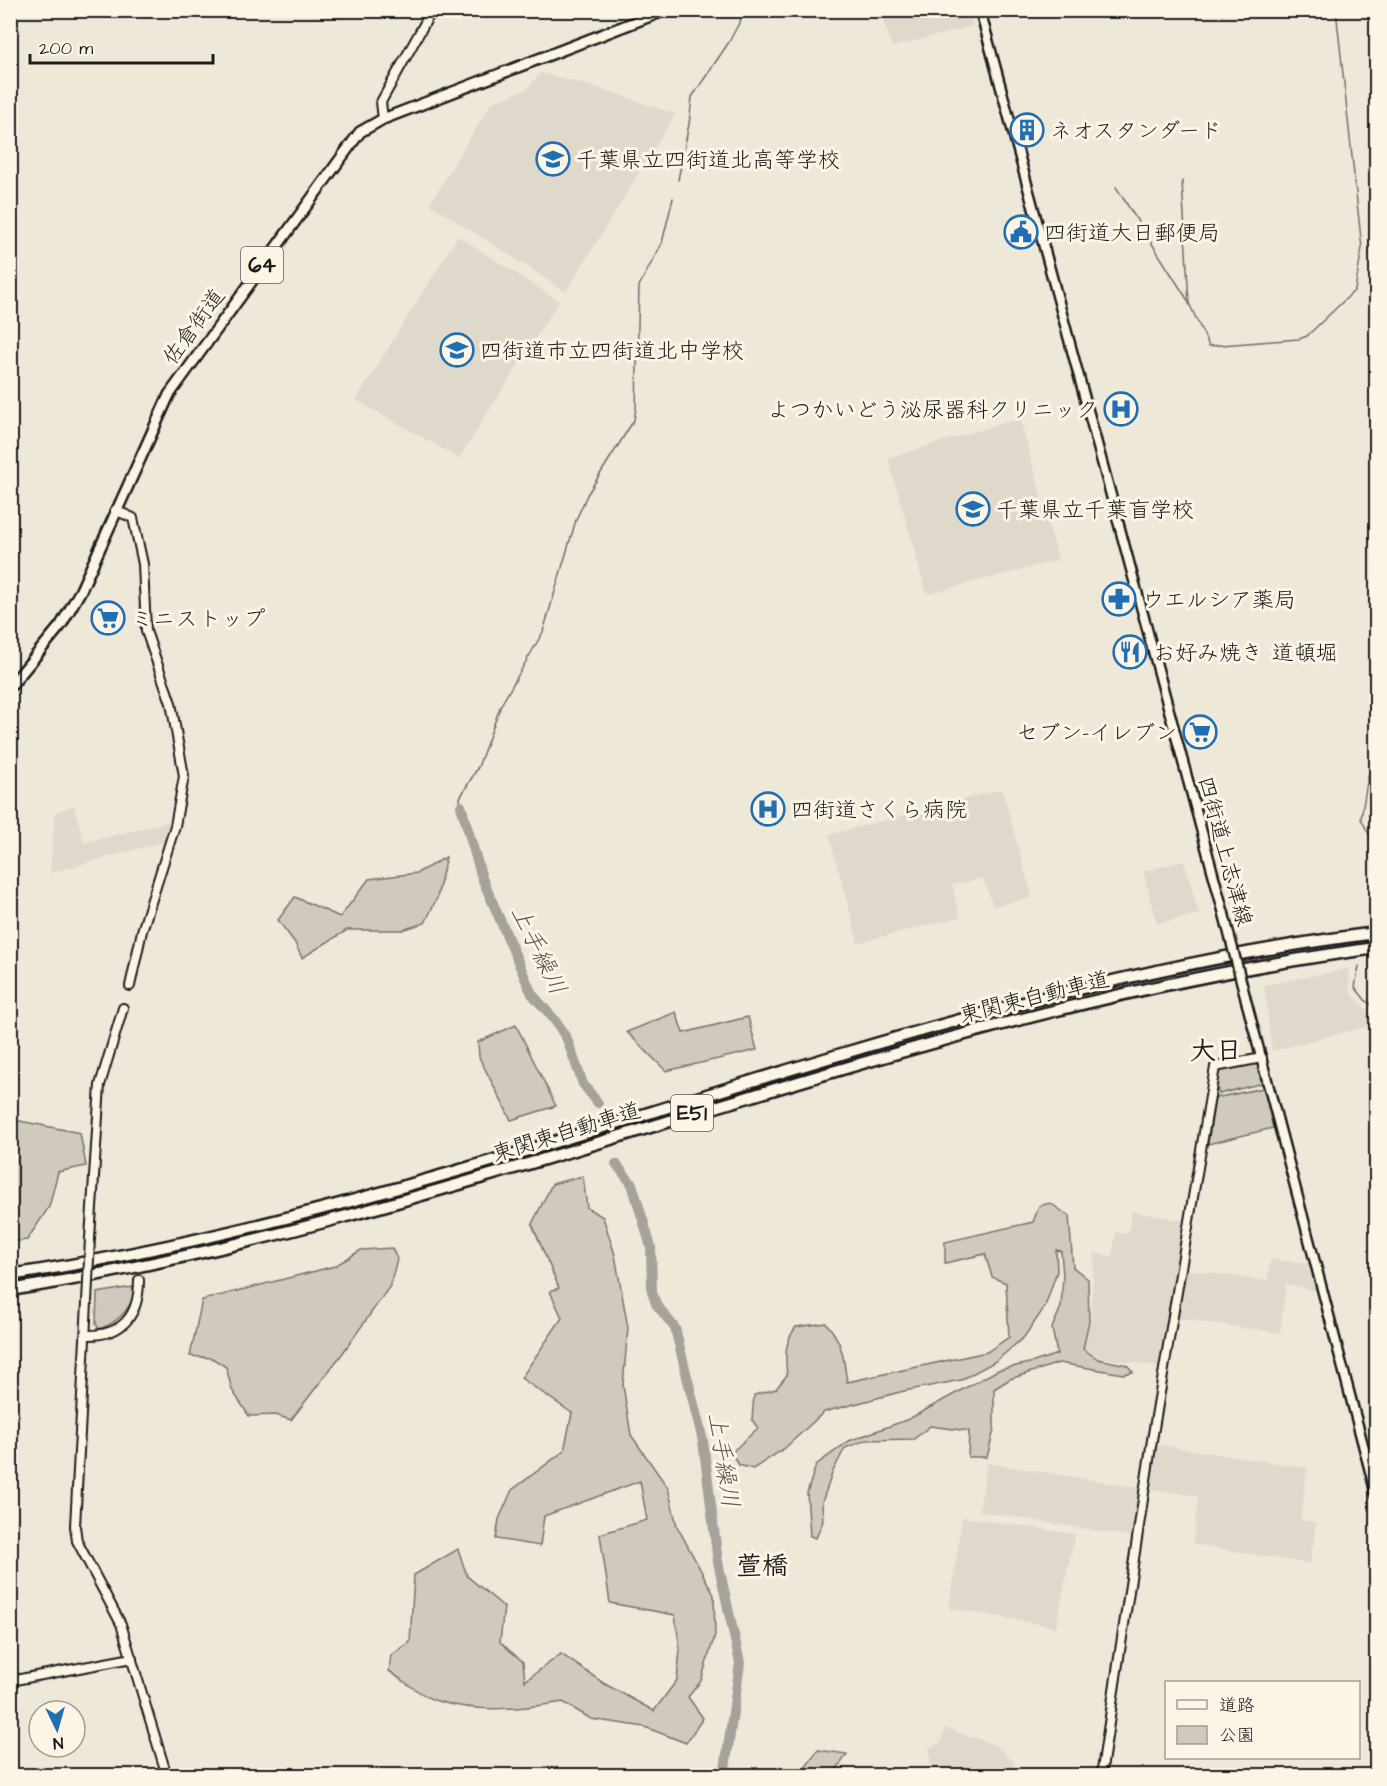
<svg xmlns="http://www.w3.org/2000/svg" width="1387" height="1786" viewBox="0 0 1387 1786" font-family="'Architects Daughter','Klee One',sans-serif">
<style>
.built{fill:#ded9cb}
.green{fill:#cfcabd;stroke:#76736c;stroke-width:1.5}
.lines{fill:none;stroke-linecap:round;stroke-linejoin:round}
.stream{stroke:#6f6c67;stroke-width:1.5}
.river{stroke:#a7a299;stroke-width:10}
.tertiary-casing{stroke:#1c1c1c;stroke-width:12}
.secondary-casing{stroke:#1c1c1c;stroke-width:13}
.primary-casing{stroke:#1c1c1c;stroke-width:14}
.motorway-casing{stroke:#1c1c1c;stroke-width:15}
.tertiary{stroke:#fcf5e5;stroke-width:8}
.secondary{stroke:#fcf5e5;stroke-width:8}
.primary{stroke:#fcf5e5;stroke-width:9}
.motorway{stroke:#fcf5e5;stroke-width:10}
.tertiary-bridge-casing{stroke:#1c1c1c;stroke-width:12;stroke-linecap:butt}
.secondary-bridge-casing{stroke:#1c1c1c;stroke-width:13;stroke-linecap:butt}
.tertiary-bridge{stroke:#fcf5e5;stroke-width:8}
.secondary-bridge{stroke:#fcf5e5;stroke-width:8}
.labels{text-anchor:middle;stroke-width:6;stroke-linejoin:round;paint-order:stroke}
.shield{fill:#fcf5e5;stroke:#5f5d58;stroke-width:1.5}
.shield-label{font-size:21px;font-weight:bold;fill:#1c1c1c}
.poi-label{font-size:22px;fill:#1c1c1c;stroke:#fcf5e5;text-anchor:start}
.street-label{font-size:22px;fill:#1c1c1c;stroke:#fcf5e5}
.water-label{font-size:24px;font-style:italic;fill:#5b5854;stroke:#fcf5e5}
.quarter-label{font-size:26px;font-weight:bold;fill:#1c1c1c;stroke:#fcf5e5}
</style>
<rect width="100%" height="100%" fill="#eee8d9"/>
<filter id="ink" filterUnits="userSpaceOnUse"><feTurbulence type="fractalNoise" baseFrequency=".0167" numOctaves="2"/><feDisplacementMap in="SourceGraphic" scale="12" xChannelSelector="R" yChannelSelector="G"/><feConvolveMatrix kernelMatrix="1 2 1 2 8 2 1 2 1" color-interpolation-filters="sRGB"/></filter>
<g filter="url(#ink)">
<g class="built">
<polygon points="880,11 969,11 973,26 892,47"/>
<polygon points="541,73 599,88 675,114 566,292 430,204 491,103 527,89"/>
<polygon points="458,236 559,301 459,458 356,400"/>
<polygon points="1020,418 1058,560 929,594 926,592 888,458"/>
<polygon points="1002,789 1032,897 993,907 983,878 952,885 960,917 858,943 829,835"/>
<polygon points="74,805 84,843 172,821 166,841 50,873 55,813"/>
<polygon points="1184,861 1199,914 1157,924 1143,871"/>
<polygon points="1349,969 1350,992 1376,1020 1376,1024 1272,1051 1264,985"/>
<polygon points="1132,1211 1184,1221 1160,1367 1098,1357 1084,1348 1091,1319 1094,1253 1112,1256 1116,1232 1128,1234"/>
<polygon points="1271,1259 1309,1264 1317,1291 1286,1284 1280,1333 1176,1318 1184,1269 1267,1281"/>
<polygon points="1154,1444 1307,1468 1301,1520 1316,1522 1310,1564 1193,1544 1198,1496 1149,1489"/>
<polygon points="987,1463 1141,1488 1133,1537 979,1511"/>
<polygon points="962,1517 1075,1534 1056,1627 949,1608"/>
<polygon points="946,1728 995,1745 1014,1762 1013,1775 932,1775 929,1748 940,1743"/>
</g>
<g class="green">
<polygon points="446,857 437,898 425,923 402,930 347,930 302,958 295,943 278,920 295,897 340,917 369,879 417,873"/>
<polygon points="676,1012 683,1033 748,1017 757,1050 666,1071 627,1032"/>
<polygon points="516,1025 556,1106 511,1120 479,1057 478,1042"/>
<polygon points="1257,1063 1263,1083 1219,1094 1215,1084 1217,1071"/>
<polygon points="1264,1088 1273,1128 1208,1144 1215,1098"/>
<polygon points="10,1119 80,1133 86,1166 58,1172 49,1207 27,1240 11,1242"/>
<path d="M583 1176 587 1208 603 1217 615 1255 628 1328 623 1385 631 1435 668 1488 677 1526 714 1595 715 1635 701 1681 688 1697 703 1718 686 1743 645 1727 591 1719 563 1702C522 1709 477 1713 437 1701 421 1696 403 1680 389 1671L391 1656 410 1642 414 1575 458 1549 467 1576 504 1607 500 1642 523 1662 525 1681 561 1654 605 1684 654 1711 677 1680 680 1650 675 1615 610 1603 600 1534 647 1520 640 1481 544 1516 540 1546 496 1539 499 1519 512 1490 564 1451 572 1413 521 1378 562 1318 550 1291 559 1288 532 1224 552 1184Z"/>
<path d="M1050 1203 1069 1216 1073 1267 1088 1279 1089 1321 1083 1349 1098 1359 1127 1365 1133 1372 1123 1374 1059 1363 1010 1379 994 1389V1430L987 1457H968L969 1431 930 1426 914 1439 866 1440 845 1448 833 1471 822 1502 823 1521 816 1538 810 1536 807 1493 816 1465 849 1441 909 1419 998 1370 1034 1362 1057 1354 1052 1328 1061 1307 1063 1275 1061 1251 1056 1250 1057 1271 1045 1307 1024 1337 996 1361 961 1380 904 1391 824 1412 785 1448 753 1469 739 1465 731 1453 758 1428 752 1420 754 1395 776 1389 787 1375C785 1356 784 1343 796 1327L826 1323C844 1344 843 1357 847 1382L987 1352 1009 1337 1006 1283 992 1277 985 1254 945 1263V1242L1033 1222 1039 1206Z"/>
<polygon points="392,1248 397,1259 390,1286 342,1354 291,1420 276,1415 249,1416 232,1390 226,1367 212,1358 190,1356 202,1300 335,1266 361,1250"/>
<path d="M132 1287 135 1294C128 1312 117 1323 99 1329L96 1324 97 1293Z"/>
<polygon points="818,1750 847,1754 833,1775 800,1775"/>
</g>
<g class="lines">
<g class="stream">
<polyline points="678,180 689,124 692,97 729,42 746,10"/>
<polyline points="1182,181 1189,303"/>
<polyline points="1116,187 1187,299 1209,346 1299,339 1307,336 1355,290 1362,248 1336,10"/>
<polyline points="1376,758 1368,776 1361,819 1372,840 1376,871"/>
<polyline points="461,806 460,798 478,767 501,705 543,632 576,520 587,495 634,420 636,407 639,286 662,243 673,198"/>
<polyline points="1359,966 1355,987 1366,1001 1376,1008"/>
</g>
<g class="river">
<polyline points="461,806 482,878 532,994 554,1019 567,1039 583,1084 598,1103"/>
<polyline points="616,1164 632,1184 651,1247 652,1292 656,1304 675,1328 703,1441 718,1562 740,1663 724,1776"/>
</g>
<g class="tertiary-casing">
<g id="tertiary">
<polyline points="383,119 381,102 432,10"/>
<polyline points="115,510 133,518 143,564 146,631 171,703 184,776 175,826 142,931 130,986"/>
<polyline points="90,1238 100,1085 123,1008"/>
<polyline points="87,1302 75,1526 77,1541 121,1624 167,1776"/>
<path d="M86 1335C123 1336 139 1315 139 1280"/>
<polyline points="10,1681 132,1658"/>
<polyline points="1101,1776 1152,1440 1215,1067 1262,1058"/>
</g>
</g>
<g class="secondary-casing">
<g id="secondary">
<polyline points="980,10 1224,914"/>
<polyline points="1247,1004 1376,1494"/>
</g>
</g>
<g class="primary-casing">
<polyline id="primary" points="10,687 61,625 81,590 169,395 360,132 383,119 666,10"/>
</g>
<g class="motorway-casing">
<g id="motorway">
<path d="M10 1275C476 1205 908 991 1376 933"/>
<path d="M10 1290C476 1216 908 1009 1376 948"/>
</g>
</g>
<use href="#tertiary" class="tertiary"/>
<use href="#secondary" class="secondary"/>
<use href="#primary" class="primary"/>
<use href="#motorway" class="motorway"/>
<g class="tertiary-bridge-casing">
<polyline id="tertiary-bridge" points="87,1302 90,1238"/>
</g>
<g class="secondary-bridge-casing">
<polyline id="secondary-bridge" points="1224,914 1247,1004"/>
</g>
<use href="#tertiary-bridge" class="tertiary-bridge"/>
<use href="#secondary-bridge" class="secondary-bridge"/>
</g>
</g>
<defs>
<g id="building-ring" transform="scale(1.725)"><circle r="9.5" fill="#fcf5e5" stroke="#1f6fb2" stroke-width="1.5"/><path d="M-4-6H4V6H1V3H-1V6H-4ZM-2.5-4.3h1.7v1.8h-1.7ZM.8-4.3h1.7v1.8H.8ZM-2.5-1h1.7V.8h-1.7ZM.8-1h1.7V.8H.8Z" fill="#1f6fb2"/></g>
<g id="school-ring" transform="scale(1.725)"><circle r="9.5" fill="#fcf5e5" stroke="#1f6fb2" stroke-width="1.5"/><path d="M0-5L7-2L0 1L-7-2ZM-4 1L0 2.5L4 1V4Q0 6-4 4Z" fill="#1f6fb2"/></g>
<g id="civic-ring" transform="scale(1.725)"><circle r="9.5" fill="#fcf5e5" stroke="#1f6fb2" stroke-width="1.5"/><path d="M-.6-6.5H3V-4.5H.6V-3L4-1V1h2V6H-6V1h2V-1L-.6-3ZM-1.2 2.5V6h2.4V2.5Z" fill="#1f6fb2"/></g>
<g id="hospital-ring" transform="scale(1.725)"><circle r="9.5" fill="#fcf5e5" stroke="#1f6fb2" stroke-width="1.5"/><path d="M-5-5h3v3.5h4V-5h3V5h-3V1.5h-4V5h-3Z" fill="#1f6fb2"/></g>
<g id="pharmacy-ring" transform="scale(1.725)"><circle r="9.5" fill="#fcf5e5" stroke="#1f6fb2" stroke-width="1.5"/><path d="M-2-6h4v4h4v4h-4v4h-4v-4h-4v-4h4Z" fill="#1f6fb2"/></g>
<g id="supermarket-ring" transform="scale(1.725)"><circle r="9.5" fill="#fcf5e5" stroke="#1f6fb2" stroke-width="1.5"/><path d="M-6-5.5h2.5l.6 2H6L4.5 2H-2.5L-4.4-4H-6ZM-1.5 3.2a1.3 1.3 0 1 0 .1 0ZM3 3.2a1.3 1.3 0 1 0 .1 0Z" fill="#1f6fb2"/></g>
<g id="restaurant-ring" transform="scale(1.725)"><circle r="9.5" fill="#fcf5e5" stroke="#1f6fb2" stroke-width="1.5"/><path d="M-5-6h1v4h1v-4h1v4h1v-4h1v5L-1.5 .5V6h-2V.5L-5-1ZM5-6V6H3V1.5H1.5Q1.5-4 5-6Z" fill="#1f6fb2"/></g>
</defs>
<g fill-rule="evenodd">
<use href="#building-ring" x="1027" y="130"/>
<use href="#school-ring" x="553" y="159"/>
<use href="#civic-ring" x="1021" y="232"/>
<use href="#school-ring" x="457" y="350"/>
<use href="#hospital-ring" x="1121" y="409"/>
<use href="#school-ring" x="973" y="509"/>
<use href="#pharmacy-ring" x="1119" y="599"/>
<use href="#supermarket-ring" x="108" y="618"/>
<use href="#restaurant-ring" x="1130" y="652"/>
<use href="#supermarket-ring" x="1200" y="732"/>
<use href="#hospital-ring" x="768" y="809"/>
</g>
<g class="labels">
<g class="shield">
<rect x="241" y="247" width="42" height="36" rx="4.5"/>
<rect x="671" y="1095" width="42" height="36" rx="4.5"/>
</g>
<g class="shield-label">
<text x="262" y="272">64</text>
<text x="692" y="1120">E51</text>
</g>
<g class="poi-label">
<text x="1050" y="138">ネオスタンダード</text>
<text x="576" y="167">千葉県立四街道北高等学校</text>
<text x="1044" y="240">四街道大日郵便局</text>
<text x="480" y="358">四街道市立四街道北中学校</text>
<text x="1098" y="417" text-anchor="end">よつかいどう泌尿器科クリニック</text>
<text x="996" y="517">千葉県立千葉盲学校</text>
<text x="1142" y="607">ウエルシア薬局</text>
<text x="131" y="626">ミニストップ</text>
<text x="1153" y="660">お好み焼き 道頓堀</text>
<text x="1177" y="740" text-anchor="end">セブン-イレブン</text>
<text x="791" y="817">四街道さくら病院</text>
</g>
<g class="street-label">
<text transform="translate(193 326) rotate(-54)" y="8">佐倉街道</text>
<text transform="translate(1226 851) rotate(75)" y="8">四街道上志津線</text>
<text transform="translate(1034 996) rotate(-14)" y="8">東関東自動車道</text>
<text transform="translate(566 1131) rotate(-17)" y="8">東関東自動車道</text>
</g>
<g class="water-label">
<text transform="translate(539 950) rotate(64)" y="8">上手繰川</text>
<text transform="translate(724 1460) rotate(81)" y="8">上手繰川</text>
</g>
<g class="quarter-label">
<text x="1216" y="1059">大日</text>
<text x="762" y="1574">萱橋</text>
</g>
</g>
<rect width="1387" height="1786" fill="none" stroke="#fcf5e5" stroke-width="36"/>
<rect x="18" y="18" width="1351" height="1750" fill="none" stroke="#1c1c1c" stroke-width="2" filter="url(#ink)"/>
<rect x="1165" y="1681" width="195" height="78" fill="#fcf5e5" stroke="#a29e95" stroke-width="1.5"/>
<rect x="1177" y="1700" width="30" height="9" fill="#fcf5e5" stroke="#a29e95" stroke-width="1.5"/>
<text x="1219" y="1711" font-size="18" fill="#1c1c1c">道路</text>
<rect x="1177" y="1726" width="30" height="18" fill="#cfcabd" stroke="#a29e95" stroke-width="1.5"/>
<text x="1219" y="1741" font-size="18" fill="#1c1c1c">公園</text>
<g transform="translate(57 1729) rotate(175)"><circle r="28" fill="#fcf5e5" stroke="#a29e95" stroke-width="1.5"/>
<path d="M0-4.5L10 22L0 15L-10 22Z" fill="#1f6fb2"/>
<text y="-9" font-size="16" font-weight="bold" text-anchor="middle" fill="#1c1c1c">N</text>
</g>
<path d="M30 54v9h183v-9" fill="none" stroke="#1c1c1c" stroke-width="3"/>
<text x="39" y="54" font-size="18" fill="#1c1c1c" stroke="#fcf5e5" stroke-width="4.5" paint-order="stroke">200 m</text>
</svg>
